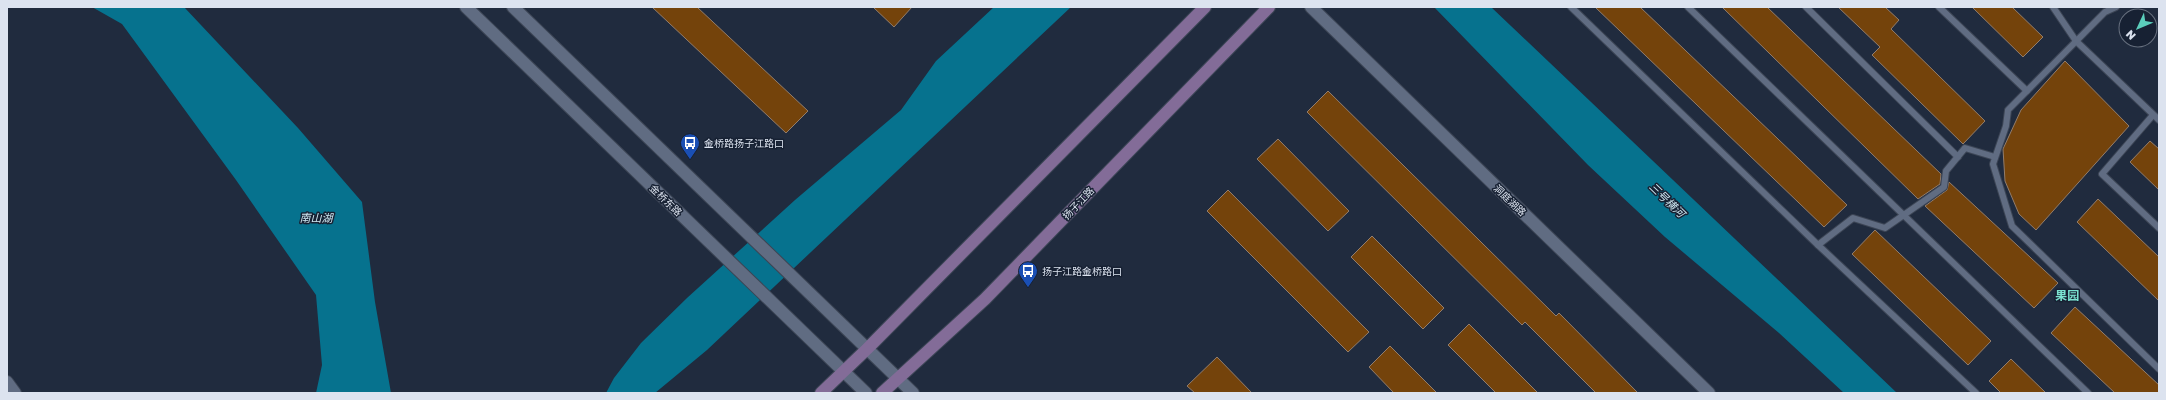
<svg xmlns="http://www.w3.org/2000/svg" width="2166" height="400" viewBox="0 0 2166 400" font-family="'Golos Text','Noto Sans SC',sans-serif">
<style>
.water{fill:#06728e}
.building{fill:#74430b;stroke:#937d6b}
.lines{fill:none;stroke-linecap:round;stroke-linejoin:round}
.service-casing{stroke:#3c4555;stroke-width:8}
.tertiary-casing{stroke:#3c4555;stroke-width:14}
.secondary-casing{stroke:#3c4555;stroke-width:14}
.service{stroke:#606c82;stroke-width:6}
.tertiary{stroke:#606c82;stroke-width:12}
.secondary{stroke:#836c98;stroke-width:12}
.labels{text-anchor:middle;stroke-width:3;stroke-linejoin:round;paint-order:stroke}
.poi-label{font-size:10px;fill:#dce3ef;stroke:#172133;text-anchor:start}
.street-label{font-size:10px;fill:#dce3ef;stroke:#172133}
.water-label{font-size:11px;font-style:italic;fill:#d0e9f3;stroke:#172133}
.quarter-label{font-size:12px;font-weight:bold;fill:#7be2d0;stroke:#172133}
</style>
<rect width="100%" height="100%" fill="#202b3e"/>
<g class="water">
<polygon points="92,7 184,7 298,128 362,202 375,302 391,393 316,393 322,365 316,295 236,180 122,24"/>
<polygon points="994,7 1071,7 707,350 655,393 606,393 614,378 641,343 687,298 795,200 901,110 936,61"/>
<polygon points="1434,7 1491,7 1897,393 1844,393 1779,333 1665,237 1588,165"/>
</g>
<g class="building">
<polygon points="652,7 697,7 808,111 786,133"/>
<polygon points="873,7 912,7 894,27"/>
<polygon points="1595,7 1640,7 1847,205 1824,227"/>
<polygon points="1722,7 1767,7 1941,174 1940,184 1918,199"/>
<polygon points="1838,7 1885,7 1899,20 1891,29 1985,121 1963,144 1872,55 1880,47"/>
<polygon points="1972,7 2012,7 2043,37 2023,57"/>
<polygon points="2065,61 2129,126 2036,230 2019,214 2005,181 2003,149 2021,110"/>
<polygon points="1328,91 1556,316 1559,313 1638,393 1596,393 1525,322 1522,325 1307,112"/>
<polygon points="1278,139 1349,211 1328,231 1257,159"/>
<polygon points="2150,141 2159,149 2159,190 2130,162"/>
<polygon points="1949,182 2058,283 2034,308 1925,206 1947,190"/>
<polygon points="1228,190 1369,332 1348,352 1207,211"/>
<polygon points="2098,199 2159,257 2159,301 2077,222"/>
<polygon points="1875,230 1991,341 1968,365 1852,254"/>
<polygon points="1372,236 1444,308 1423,329 1351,257"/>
<polygon points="2075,307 2159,385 2159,393 2115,393 2051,333"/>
<polygon points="1469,324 1538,393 1496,393 1448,345"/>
<polygon points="1390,346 1437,393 1394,393 1369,367"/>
<polygon points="1217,357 1252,393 1195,393 1187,386"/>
<polygon points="2011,359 2046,393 2001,393 1989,381"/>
</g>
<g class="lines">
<g class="service-casing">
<g id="service">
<polyline points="1571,7 1818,245"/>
<polyline points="1688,7 2088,393"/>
<polyline points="1806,7 1958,157"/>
<polyline points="1939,7 2027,91"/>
<polyline points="2053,7 2076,41 2159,120"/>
<polyline points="2116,7 2105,12 2008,110 2006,126 1993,164 2012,226 2159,369"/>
<polyline points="2153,115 2102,174 2159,228"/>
<polyline points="1976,393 1818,245 1853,218 1885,228 1944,187 1946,171 1965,148 1995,157"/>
</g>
</g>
<g class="tertiary-casing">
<g id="tertiary">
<polyline points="466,7 866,393"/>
<polyline points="513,7 913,393"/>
<polyline points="1311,7 1709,393"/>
<polyline points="7,382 15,393"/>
</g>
</g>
<g class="secondary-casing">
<g id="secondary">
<polyline points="821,393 867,349 1205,7"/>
<polyline points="882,393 985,299 1269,7"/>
</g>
</g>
<use href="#service" class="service"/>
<use href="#tertiary" class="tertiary"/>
<use href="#secondary" class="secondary"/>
</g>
<defs>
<g id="bus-pin" transform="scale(1)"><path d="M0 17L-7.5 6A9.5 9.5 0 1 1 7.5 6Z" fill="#1a4fb4" stroke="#172133"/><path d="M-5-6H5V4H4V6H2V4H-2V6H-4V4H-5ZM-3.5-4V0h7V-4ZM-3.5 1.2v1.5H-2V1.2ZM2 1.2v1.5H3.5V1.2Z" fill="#fff"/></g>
</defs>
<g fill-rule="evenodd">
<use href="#bus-pin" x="690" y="143"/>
<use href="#bus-pin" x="1028" y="271"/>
</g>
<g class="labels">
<g class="poi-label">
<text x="704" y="147">金桥路扬子江路口</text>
<text x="1042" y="275">扬子江路金桥路口</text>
</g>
<g class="street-label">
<text transform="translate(666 200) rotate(44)" y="4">金桥东路</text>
<text transform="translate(1510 200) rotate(44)" y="4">洞庭湖路</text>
<text transform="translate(1078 203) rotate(-46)" y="4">扬子江路</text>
</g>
<g class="water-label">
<text transform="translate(1667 200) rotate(44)" y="4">三号横河</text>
<text x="316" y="222">南山湖</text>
</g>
<g class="quarter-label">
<text x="2067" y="300">果园</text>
</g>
</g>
<rect width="2166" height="400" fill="none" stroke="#dce3ef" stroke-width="16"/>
<g transform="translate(2138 28) rotate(226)"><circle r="19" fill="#172133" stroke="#666f7e"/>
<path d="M0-3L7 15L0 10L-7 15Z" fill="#5bcebc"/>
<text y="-6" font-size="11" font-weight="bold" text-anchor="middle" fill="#dce3ef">N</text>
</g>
</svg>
